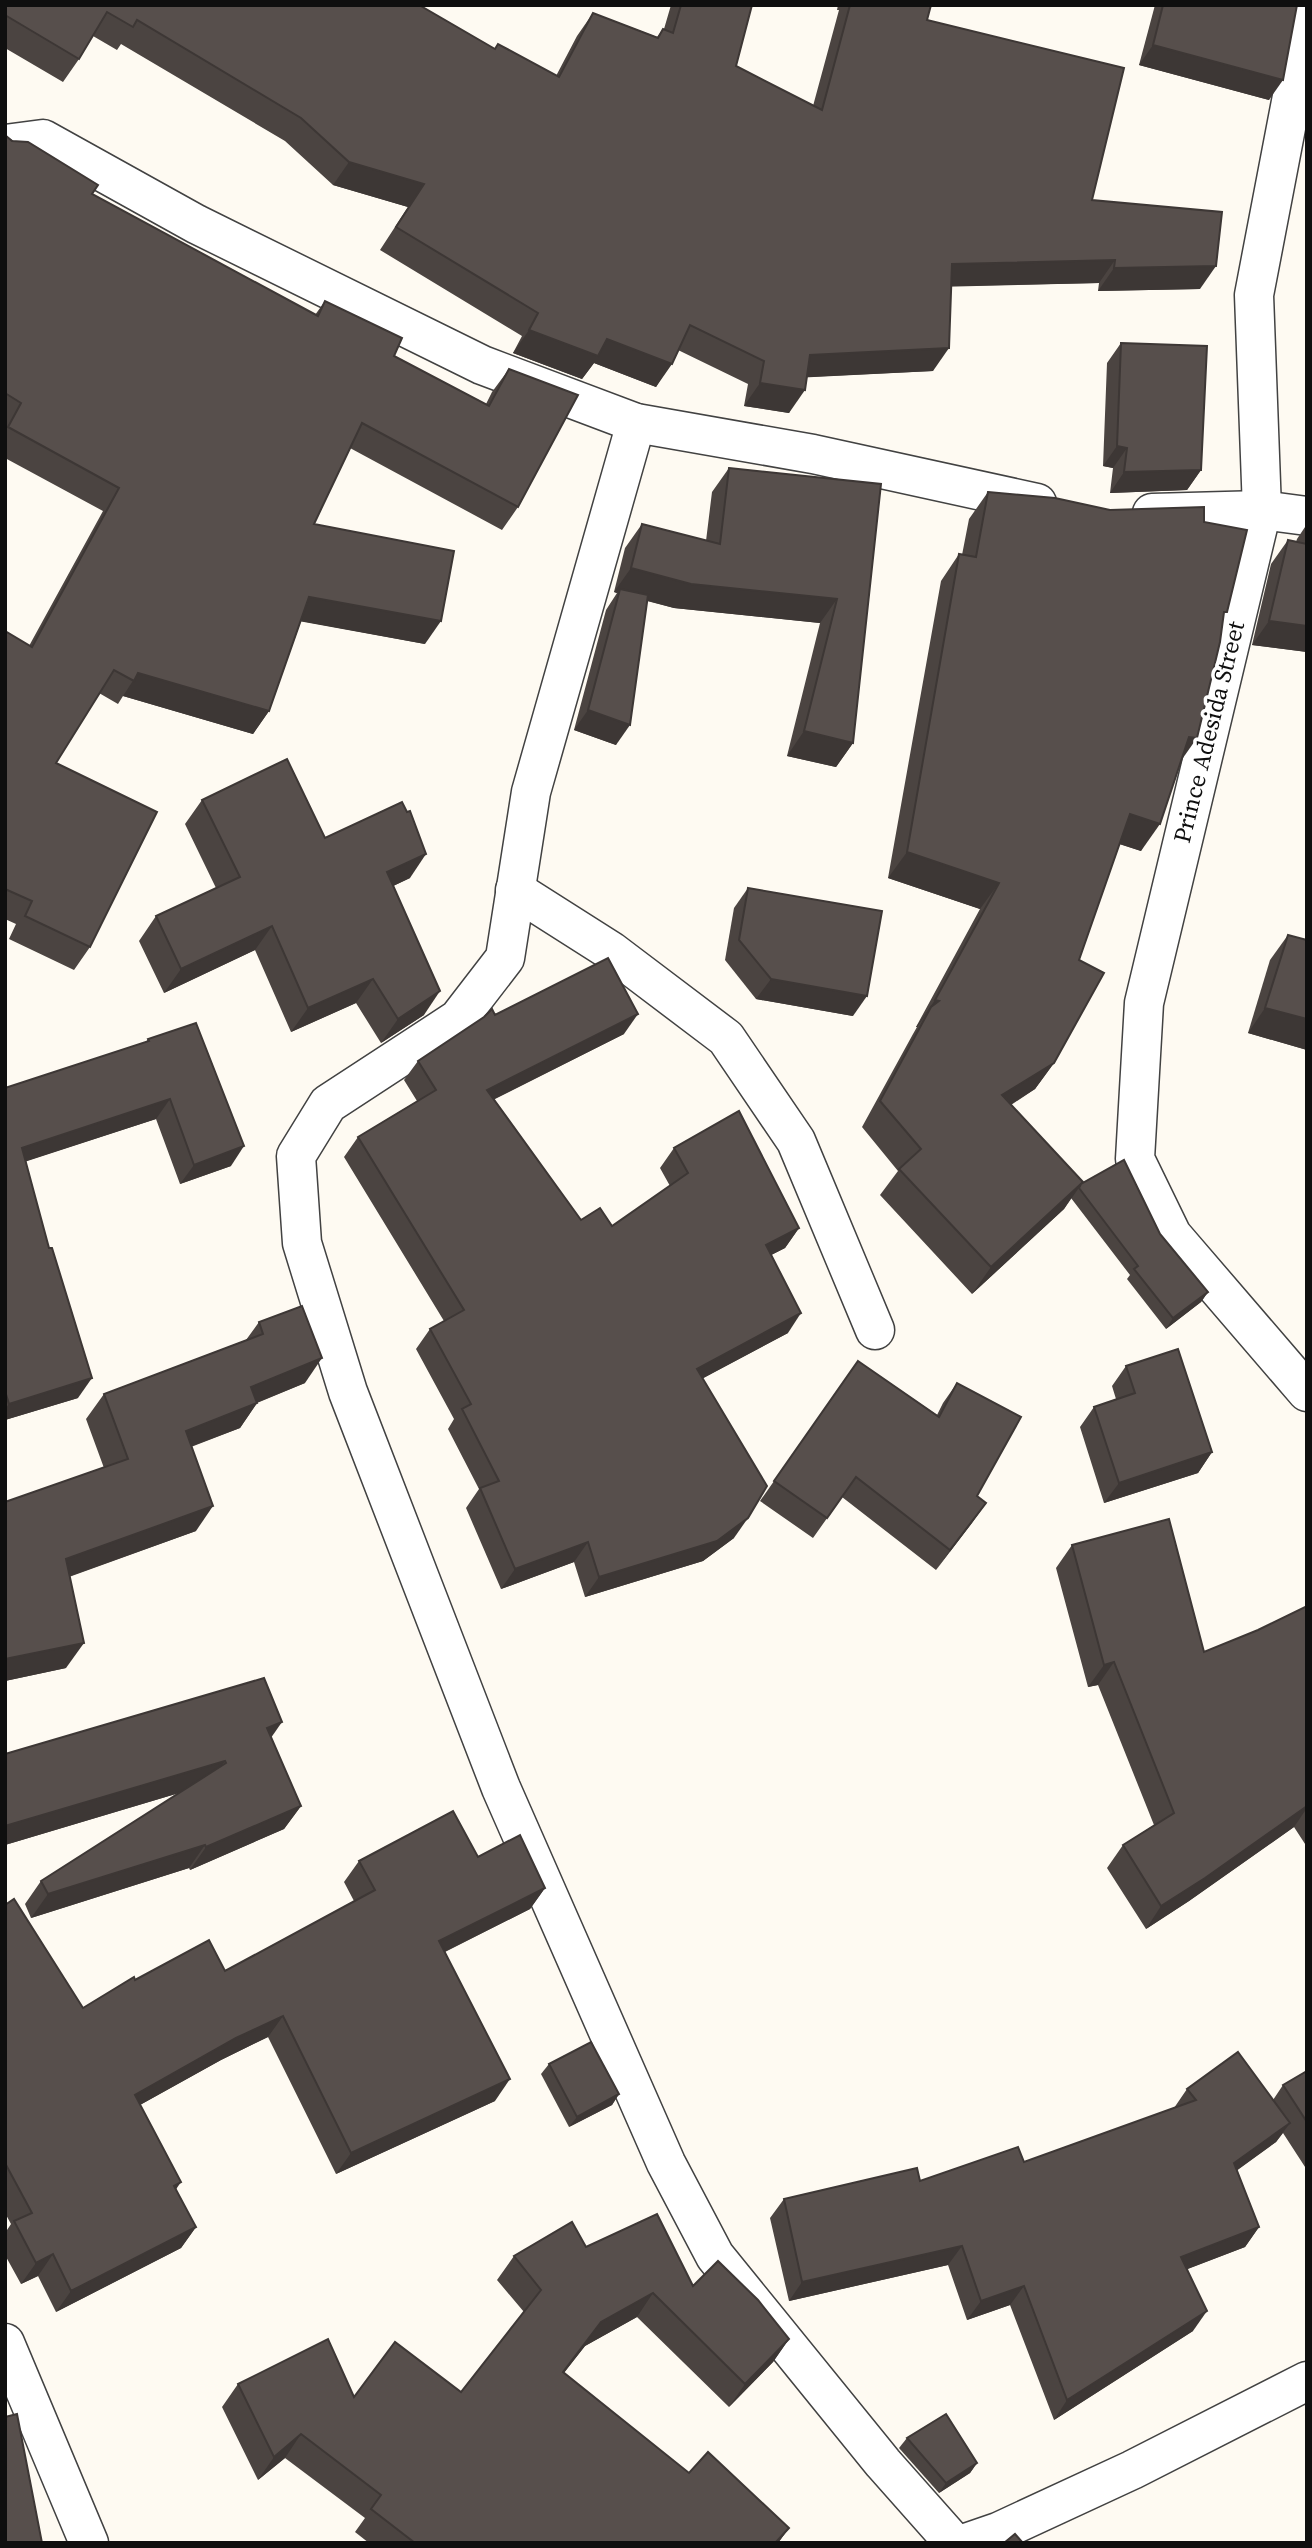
<svg xmlns="http://www.w3.org/2000/svg" width="1312" height="2548" viewBox="0 0 1312 2548" font-family="'Source Serif 4',serif">
<style>
.lines{fill:none;stroke-linecap:round;stroke-linejoin:round}
.minor-casing{stroke:#424242;stroke-width:41}
.minor{stroke:#fff;stroke-width:38}
.wall{fill:#4b4441}
.shaded-wall{fill:#3d3735}
.building{fill:#574f4c;stroke:#3d3735;stroke-width:2}
.labels{text-anchor:middle;stroke-width:7;stroke-linejoin:round;paint-order:stroke}
.street-label{font-size:24px;fill:#0f0f0f;stroke:#fff}
</style>
<rect width="100%" height="100%" fill="#fefaf2"/>
<g class="lines">
<g class="minor-casing">
<g id="minor">
<polyline points="1307,18 1254,295 1262,510 1144,1003 1135,1159 1172,1235 1307,1392"/>
<polyline points="5,144 43,139 196,224 482,365 636,423 813,454 1037,503"/>
<polyline points="636,423 531,792 505,958 458,1019 328,1104 296,1156 302,1243 348,1392 501,1788 666,2163 715,2256 883,2463 954,2543"/>
<polyline points="1152,513 1262,510 1307,516"/>
<polyline points="515,890 611,951 726,1038 796,1141 875,1330"/>
<polyline points="5,2343 89,2543"/>
<polyline points="966,2543 998,2532 1132,2470 1307,2381"/>
</g>
</g>
<use href="#minor" class="minor"/>
</g>
<g class="wall">
<polygon points="5,5 419,5 494,49 498,44 556,76 577,36 593,13 657,37 663,29 664,29 671,5 752,5 736,66 813,106 839,10 837,10 838,5 931,5 927,20 1092,200 1200,289 1098,291 1099,283 951,286 933,371 807,377 789,413 744,406 748,384 678,350 656,387 594,363 582,379 513,353 522,336 380,250 408,207 333,185 285,141 121,44 117,50 93,36 79,59 63,82 5,48"/>
<polygon points="1155,5 1297,5 1269,100 1139,65"/>
<polygon points="5,135 92,194 315,315 325,301 394,356 486,404 492,392 509,369 518,507 502,530 350,448 314,524 425,644 301,621 269,711 253,734 123,696 118,704 99,693 56,763 90,947 74,970 9,939 16,924 5,919 5,631 29,646 103,511 5,458"/>
<polygon points="1121,343 1201,470 1187,490 1110,493 1113,468 1103,466 1107,363"/>
<polygon points="729,468 881,484 853,743 836,767 787,756 820,623 674,608 647,601 616,745 574,730 606,610 617,593 614,592 625,548 642,524 706,541 712,492"/>
<polygon points="988,492 1110,510 1204,522 1223,618 1181,761 1141,851 1119,844 1079,960 1054,1063 1035,1089 1011,1105 1081,1184 1160,1234 1208,1292 1201,1302 1166,1329 1127,1279 1130,1275 1071,1198 1064,1209 972,1294 880,1195 898,1171 862,1127 913,1034 917,1027 916,1027 980,909 888,878 941,581 959,554 962,555 969,519"/>
<polygon points="1307,524 1307,652 1252,645 1271,564 1288,540 1296,542 1297,539"/>
<polygon points="202,800 325,838 410,878 393,886 424,1015 381,1043 356,1003 291,1032 255,950 164,993 139,941 156,916 216,888 185,824"/>
<polygon points="748,888 853,1016 756,999 725,960 734,908"/>
<polygon points="1288,935 1307,940 1307,1050 1248,1033 1270,960"/>
<polygon points="495,1015 624,1034 494,1099 581,1220 612,1226 670,1186 660,1168 674,1148 799,1228 785,1248 771,1255 788,1333 703,1378 734,1538 703,1561 585,1597 574,1562 501,1589 466,1508 479,1489 448,1429 454,1419 416,1349 430,1329 444,1321 344,1157 358,1137 417,1101 404,1080 418,1061"/>
<polygon points="148,1039 231,1166 180,1184 156,1119 26,1161 78,1398 5,1420 5,1088 146,1042"/>
<polygon points="259,1322 305,1383 257,1403 240,1428 191,1447 196,1531 69,1577 66,1668 5,1681 104,1468 86,1419 104,1394 246,1340"/>
<polygon points="858,1361 937,1415 943,1403 957,1383 977,1496 986,1503 936,1570 842,1497 813,1538 760,1501"/>
<polygon points="1126,1366 1212,1452 1198,1473 1104,1503 1080,1427 1094,1407 1116,1399 1112,1386"/>
<polygon points="1072,1545 1204,1652 1258,1630 1307,1606 1307,1847 1294,1827 1189,1901 1146,1929 1107,1868 1123,1845 1154,1825 1098,1685 1088,1687 1056,1568"/>
<polygon points="271,1737 301,1806 284,1829 190,1870 189,1868 31,1918 25,1904 41,1881 179,1793 5,1845"/>
<polygon points="478,1857 545,1888 530,1909 445,1952 495,2101 336,2174 268,2037 221,2060 140,2105 176,2190 196,2227 181,2248 56,2312 38,2276 21,2284 5,2255 5,2233 11,2224 5,2213 5,1905 83,2008 135,1980 225,1971 354,1901 344,1882 359,1861"/>
<polygon points="549,2064 619,2094 612,2105 569,2127 541,2074"/>
<polygon points="1307,2071 1307,2170 1283,2133 1276,2142 1237,2170 1259,2227 1245,2247 1187,2269 1193,2331 1054,2420 1010,2305 967,2320 948,2265 789,2301 770,2218 784,2199 920,2181 1024,2162 1174,2108 1187,2089 1273,2100 1283,2085"/>
<polygon points="586,2247 693,2286 789,2339 773,2362 729,2407 637,2317 585,2346 564,2373 689,2473 789,2528 778,2543 369,2543 355,2532 365,2518 285,2458 258,2480 222,2407 238,2384 354,2397 461,2392 524,2312 497,2280 514,2256"/>
<polygon points="907,2438 977,2463 970,2473 939,2493 899,2448"/>
</g>
<g class="shaded-wall">
<polygon points="1153,45 1283,80 1269,100 1139,65"/>
<polygon points="349,162 424,184 408,207 333,185"/>
<polygon points="1115,260 1099,283 935,287 952,264"/>
<polygon points="1216,266 1200,289 1098,291 1114,268"/>
<polygon points="529,330 607,339 672,364 656,387 594,363 582,379 513,353"/>
<polygon points="949,348 933,371 794,378 810,355"/>
<polygon points="760,383 805,390 789,413 744,406"/>
<polygon points="1117,446 1127,448 1113,468 1103,466"/>
<polygon points="1201,470 1187,490 1110,493 1124,472"/>
<polygon points="631,568 837,599 820,623 674,608 619,593 620,589 617,593 614,592"/>
<polygon points="309,597 441,621 425,644 293,620"/>
<polygon points="1269,621 1307,626 1307,652 1252,645"/>
<polygon points="138,673 269,711 253,734 123,696"/>
<polygon points="588,710 630,725 616,745 574,730"/>
<polygon points="804,731 853,743 836,767 787,756"/>
<polygon points="1189,737 1197,738 1178,765"/>
<polygon points="1130,814 1160,824 1141,851 1111,841"/>
<polygon points="907,852 999,883 980,909 888,878"/>
<polygon points="426,854 410,878 370,897 387,872"/>
<polygon points="272,926 255,950 164,993 181,969"/>
<polygon points="373,979 356,1003 291,1032 308,1008"/>
<polygon points="771,979 867,996 853,1016 756,999"/>
<polygon points="440,991 424,1015 381,1043 398,1019"/>
<polygon points="935,1000 939,1001 931,1007 917,1027 916,1027"/>
<polygon points="1265,1008 1307,1019 1307,1050 1248,1033"/>
<polygon points="638,1014 624,1034 473,1110 487,1090"/>
<polygon points="1054,1063 1035,1089 983,1122 1002,1095"/>
<polygon points="170,1099 156,1119 9,1167 22,1148"/>
<polygon points="244,1146 231,1166 180,1184 194,1165"/>
<polygon points="1083,1182 1064,1209 972,1294 991,1267"/>
<polygon points="799,1228 785,1248 752,1265 766,1245"/>
<polygon points="1208,1292 1201,1302 1166,1329 1173,1318"/>
<polygon points="801,1313 788,1333 683,1389 697,1369"/>
<polygon points="322,1358 305,1383 234,1412 251,1387"/>
<polygon points="92,1378 78,1398 5,1420 5,1409 9,1404"/>
<polygon points="257,1403 240,1428 168,1455 186,1431"/>
<polygon points="1212,1452 1198,1473 1104,1503 1119,1483"/>
<polygon points="986,1503 972,1523 936,1570 950,1550"/>
<polygon points="213,1506 196,1531 48,1584 66,1559"/>
<polygon points="748,1518 734,1538 703,1561 585,1597 599,1577"/>
<polygon points="588,1542 574,1562 501,1589 515,1569"/>
<polygon points="84,1643 66,1668 5,1681 5,1659"/>
<polygon points="1114,1662 1098,1685 1088,1687 1104,1665"/>
<polygon points="282,1722 266,1745 267,1728"/>
<polygon points="225,1761 209,1784 5,1845 5,1826"/>
<polygon points="301,1806 284,1829 190,1870 206,1847"/>
<polygon points="1307,1806 1307,1808 1294,1827 1189,1901 1146,1929 1161,1906"/>
<polygon points="205,1845 189,1868 31,1918 48,1894"/>
<polygon points="545,1888 530,1909 424,1962 439,1941"/>
<polygon points="283,2016 268,2037 221,2060 120,2116 135,2095 236,2038"/>
<polygon points="510,2079 495,2101 336,2174 351,2153"/>
<polygon points="619,2094 612,2105 569,2127 577,2117"/>
<polygon points="1290,2123 1276,2142 1221,2182 1234,2163"/>
<polygon points="181,2182 166,2204 174,2186"/>
<polygon points="196,2227 181,2248 56,2312 71,2291"/>
<polygon points="1259,2227 1245,2247 1167,2277 1181,2257"/>
<polygon points="962,2246 948,2265 789,2301 802,2282"/>
<polygon points="53,2254 38,2276 21,2284 36,2263"/>
<polygon points="1024,2286 1010,2305 967,2320 981,2301"/>
<polygon points="653,2293 637,2317 585,2346 546,2395 563,2372 601,2322"/>
<polygon points="1207,2311 1193,2331 1054,2420 1067,2400"/>
<polygon points="789,2339 773,2362 729,2407 745,2384"/>
<polygon points="301,2434 285,2458 258,2480 274,2457"/>
<polygon points="977,2463 970,2473 939,2493 946,2483"/>
<polygon points="789,2528 778,2543 775,2543"/>
</g>
<g class="building">
<polygon points="5,5 419,5 495,49 498,44 559,77 593,13 658,38 663,29 673,33 681,5 752,5 736,66 822,110 850,5 931,5 927,20 1124,68 1092,200 1222,212 1216,266 1114,268 1115,260 952,264 949,348 810,355 805,390 760,383 764,361 690,325 672,364 607,339 598,356 529,330 538,313 396,227 424,184 349,162 301,118 137,20 133,27 107,12 79,59 5,15"/>
<polygon points="1163,5 1297,5 1283,80 1153,45"/>
<polygon points="5,135 12,141 28,142 98,185 92,194 318,316 325,301 402,338 394,356 489,406 509,369 578,395 518,507 362,423 314,524 454,551 441,621 309,597 269,711 138,673 134,681 114,670 56,763 157,812 90,947 25,916 32,901 5,889 5,631 32,647 119,488 8,427 21,403 5,393"/>
<polygon points="1121,343 1207,346 1201,470 1124,472 1127,448 1117,446"/>
<polygon points="729,468 881,484 853,743 804,731 837,599 691,584 631,568 642,524 720,544"/>
<polygon points="988,492 1055,498 1110,510 1204,507 1204,522 1247,530 1227,612 1224,612 1220,642 1197,738 1189,737 1160,824 1130,814 1079,960 1104,973 1054,1063 1002,1095 1083,1182 991,1267 899,1169 921,1149 880,1101 931,1007 939,1001 935,1000 999,883 907,852 959,554 976,557"/>
<polygon points="1288,540 1307,544 1307,626 1269,621"/>
<polygon points="620,589 648,595 630,725 588,710"/>
<polygon points="287,759 325,838 402,802 407,812 410,811 426,854 387,872 440,991 398,1019 373,979 308,1008 272,926 181,969 156,916 240,877 202,800"/>
<polygon points="748,888 882,911 867,996 771,979 739,940"/>
<polygon points="1288,935 1307,940 1307,1019 1265,1008"/>
<polygon points="608,958 638,1014 487,1090 581,1220 600,1208 612,1226 688,1173 674,1148 739,1111 799,1228 766,1245 801,1313 697,1369 767,1486 748,1518 717,1541 599,1577 588,1542 515,1569 480,1488 499,1481 462,1409 471,1404 430,1329 464,1310 358,1137 436,1090 418,1061 484,1017 492,1009 495,1015"/>
<polygon points="196,1023 244,1146 194,1165 170,1099 22,1148 49,1248 52,1248 92,1378 9,1404 5,1391 5,1088 149,1041 148,1039"/>
<polygon points="1124,1160 1160,1234 1208,1292 1173,1318 1134,1269 1138,1266 1079,1188 1081,1184"/>
<polygon points="302,1306 322,1358 251,1387 257,1403 186,1431 213,1506 66,1559 84,1643 5,1659 5,1502 128,1459 104,1394 263,1334 259,1322"/>
<polygon points="1178,1349 1212,1452 1119,1483 1094,1407 1135,1393 1126,1366"/>
<polygon points="858,1361 939,1417 957,1383 1021,1417 977,1496 986,1503 950,1550 856,1477 827,1518 774,1481"/>
<polygon points="1169,1519 1204,1652 1258,1630 1307,1606 1307,1806 1205,1878 1161,1906 1123,1845 1174,1813 1114,1662 1104,1665 1072,1545"/>
<polygon points="264,1678 282,1722 267,1728 301,1806 206,1847 205,1845 48,1894 41,1881 226,1763 225,1761 5,1826 5,1754"/>
<polygon points="453,1811 478,1857 520,1835 545,1888 439,1941 510,2079 351,2153 283,2016 236,2038 135,2095 181,2182 174,2186 196,2227 71,2291 53,2254 36,2263 14,2221 32,2213 5,2163 5,1905 14,1899 83,2008 134,1977 135,1980 209,1940 225,1971 375,1890 359,1861"/>
<polygon points="591,2042 619,2094 577,2117 549,2064"/>
<polygon points="1238,2052 1290,2123 1234,2163 1259,2227 1181,2257 1207,2311 1067,2400 1024,2286 981,2301 962,2246 802,2282 784,2199 917,2168 920,2181 1018,2147 1024,2162 1196,2100 1187,2089"/>
<polygon points="1307,2071 1307,2122 1283,2085"/>
<polygon points="657,2214 693,2286 718,2261 758,2300 789,2339 745,2384 653,2293 601,2322 563,2372 689,2473 708,2452 789,2528 775,2543 415,2543 371,2509 381,2495 301,2434 274,2457 238,2384 328,2339 354,2397 395,2342 461,2392 541,2290 514,2256 572,2222 586,2247"/>
<polygon points="17,2414 42,2543 5,2543 5,2417"/>
<polygon points="946,2414 977,2463 946,2483 907,2438"/>
<polygon points="1015,2534 1023,2543 1004,2543"/>
</g>
<g class="labels">
<g class="street-label">
<text transform="translate(1209 732) rotate(-76)" y="8">Prince Adesida Street</text>
</g>
</g>
<rect width="1312" height="2548" fill="none" stroke="#0f0f0f" stroke-width="14"/>
</svg>
